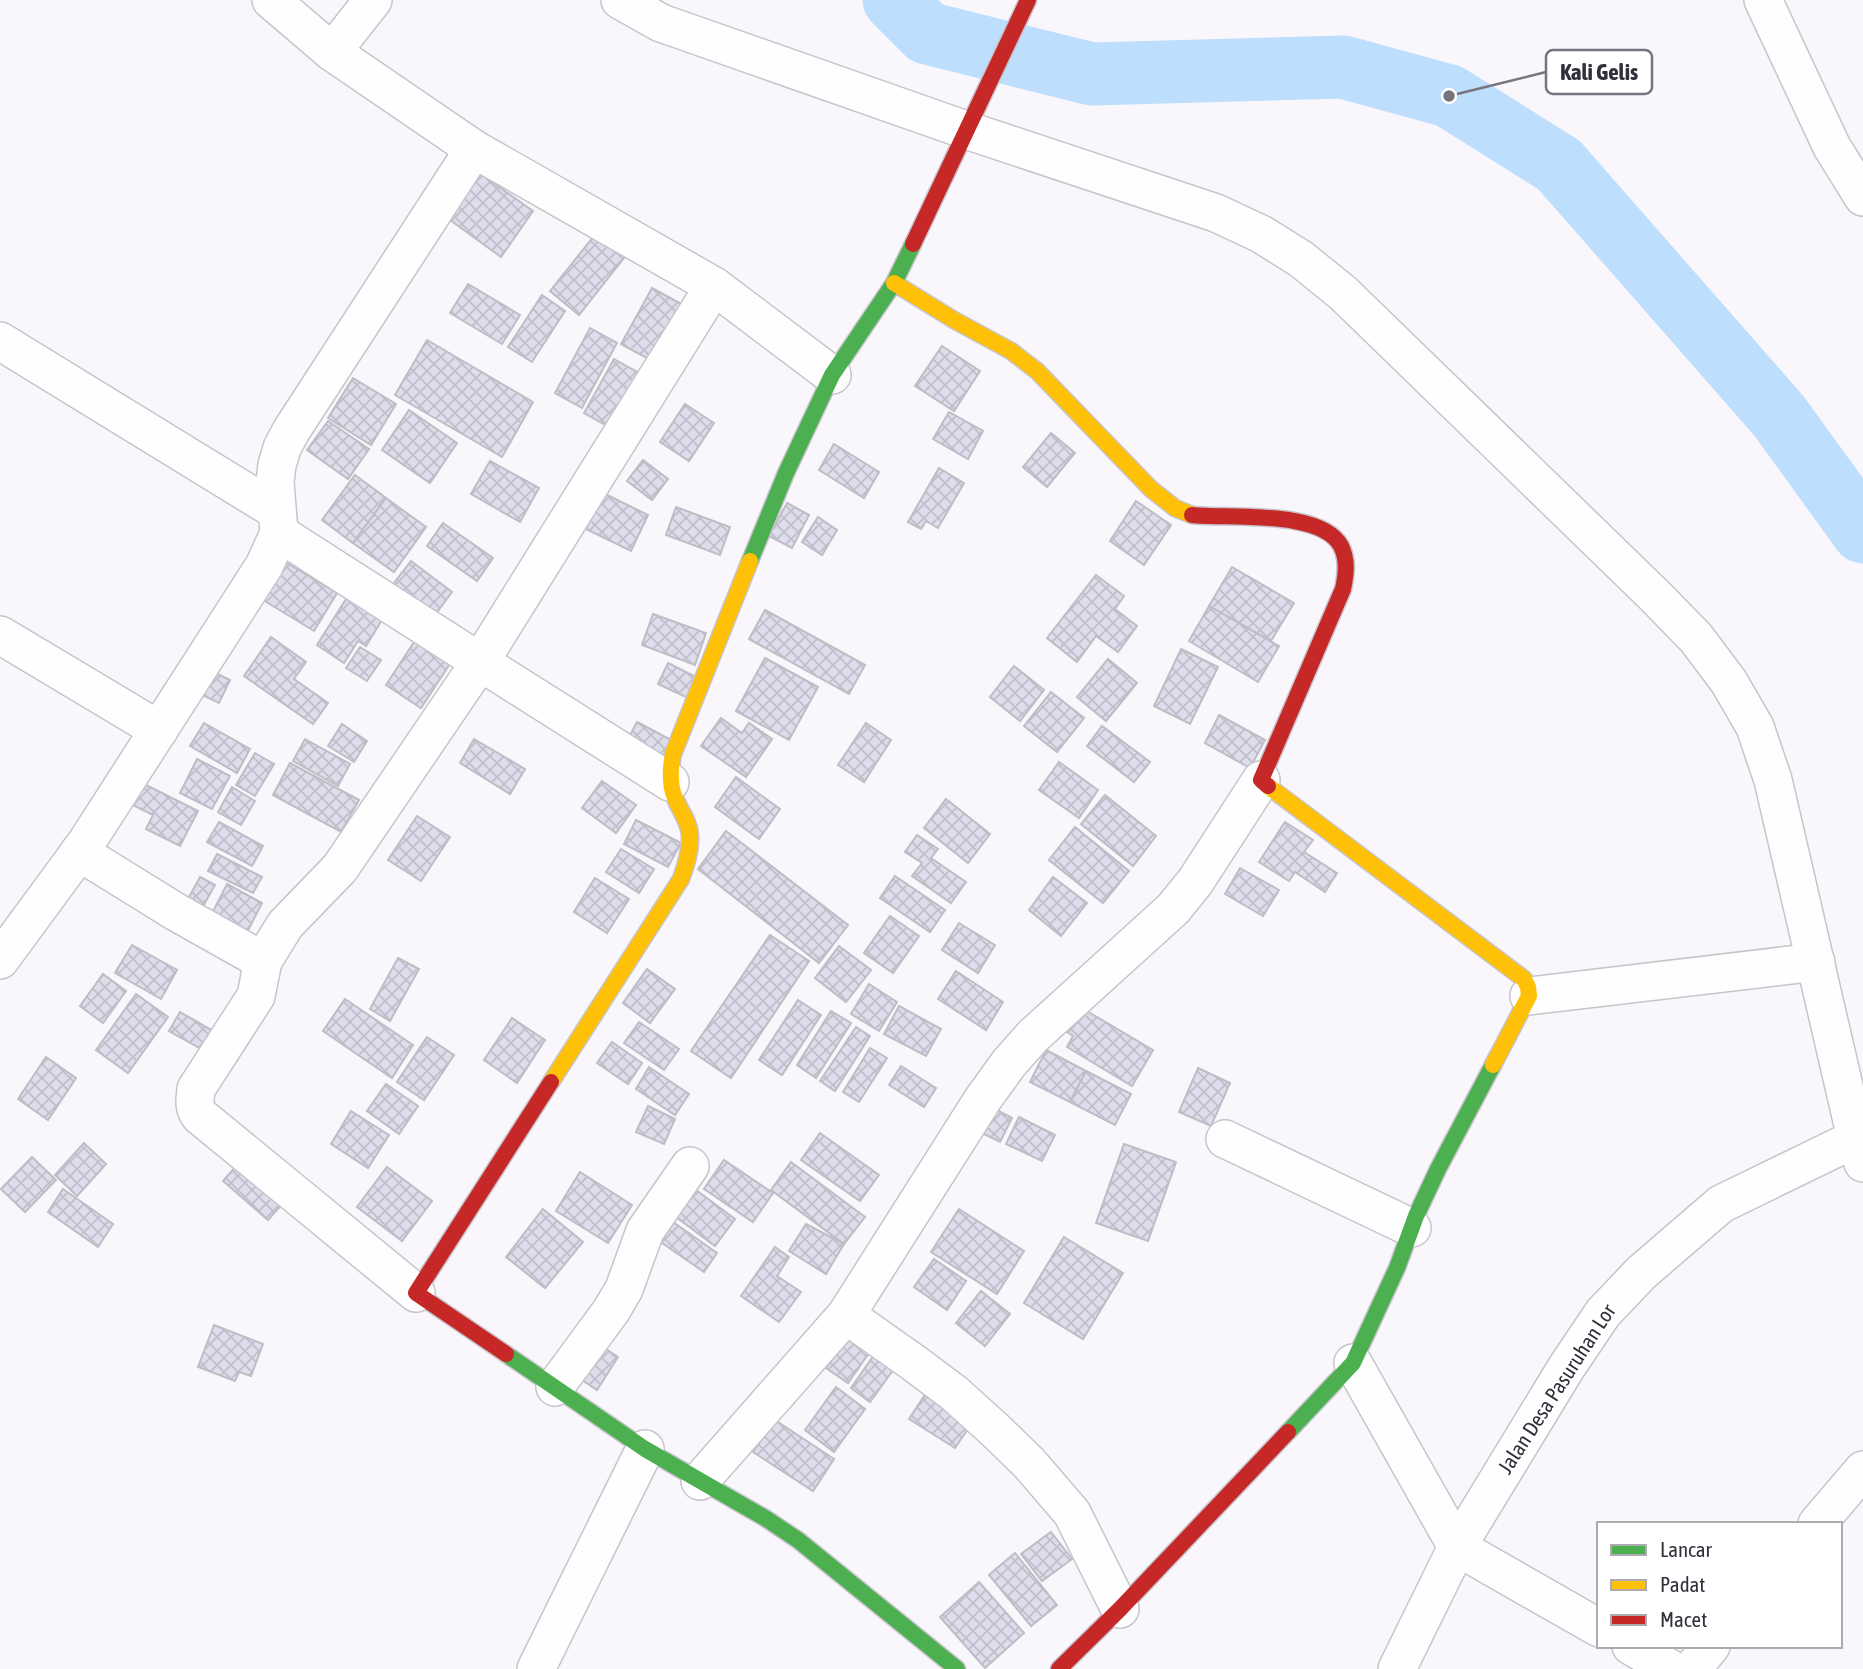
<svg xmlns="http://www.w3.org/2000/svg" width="1863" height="1669" viewBox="0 0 1863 1669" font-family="'Asap Condensed',sans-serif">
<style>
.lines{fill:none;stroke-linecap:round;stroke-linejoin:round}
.river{stroke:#bedefd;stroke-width:63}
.building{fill:url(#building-cross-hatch);stroke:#bebdc5;stroke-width:2}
.street-casing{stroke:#c7c4cc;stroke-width:40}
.fast-casing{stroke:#c7c4cc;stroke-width:19}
.slow-casing{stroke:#c7c4cc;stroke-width:19}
.jam-casing{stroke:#c7c4cc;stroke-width:19}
.street{stroke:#fefefe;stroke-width:37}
.fast{stroke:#4caf50;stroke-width:16}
.slow{stroke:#ffc107;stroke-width:16}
.jam{stroke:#c62828;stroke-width:16}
.labels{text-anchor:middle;stroke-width:5;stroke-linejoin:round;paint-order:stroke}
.street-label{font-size:21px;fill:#322e3a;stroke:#fff}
.leader{fill:none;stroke:#78747e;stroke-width:2.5}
.callout-dot{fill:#78747e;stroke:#fff;stroke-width:2.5}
.callout{fill:#fff;stroke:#78747e;stroke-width:2.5}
.callout-label{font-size:23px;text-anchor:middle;font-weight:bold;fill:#322e3a}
</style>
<defs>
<pattern id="building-cross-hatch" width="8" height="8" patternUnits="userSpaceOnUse" patternTransform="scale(1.75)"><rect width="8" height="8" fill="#deddec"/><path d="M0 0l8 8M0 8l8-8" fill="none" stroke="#bfbecb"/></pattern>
</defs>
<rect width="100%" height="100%" fill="#f9f7fb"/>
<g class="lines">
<polyline class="river" points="894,0 927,33 1092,74 1343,67 1449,96 1559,165 1779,416 1863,532"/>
</g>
<g class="building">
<polygon points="478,172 533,211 501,257 446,217"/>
<polygon points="598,231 627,254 579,315 550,291"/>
<polygon points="468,284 520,315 502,344 450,313"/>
<polygon points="652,288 685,306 654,362 621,344"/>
<polygon points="542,295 565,311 532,362 508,347"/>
<polygon points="590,328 617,343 582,408 555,393"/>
<polygon points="427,340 533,402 502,457 395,395"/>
<polygon points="942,346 980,371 954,411 915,386"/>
<polygon points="614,359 648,378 618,432 584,413"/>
<polygon points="353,378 396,404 371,445 328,418"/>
<polygon points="685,404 714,423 689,461 660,442"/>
<polygon points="409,410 457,443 430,483 382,450"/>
<polygon points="949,412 983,431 968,459 933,439"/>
<polygon points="328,421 369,449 348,479 307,450"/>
<polygon points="1051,433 1075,453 1047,487 1023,467"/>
<polygon points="834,444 879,472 864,498 819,470"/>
<polygon points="643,460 668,479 652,500 627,481"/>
<polygon points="490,461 539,488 520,522 471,494"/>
<polygon points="939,468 964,483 938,528 926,521 921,529 908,522"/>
<polygon points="355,475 386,498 353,543 322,520"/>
<polygon points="603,493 648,515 631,551 586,529"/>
<polygon points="386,498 426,527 394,572 353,543"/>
<polygon points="1136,501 1171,525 1144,565 1110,541"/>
<polygon points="787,503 809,515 792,548 769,536"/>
<polygon points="676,507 730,527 720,555 666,535"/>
<polygon points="818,517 837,530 822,555 802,542"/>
<polygon points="443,523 493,558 477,581 427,546"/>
<polygon points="411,561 452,592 429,623 387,592"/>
<polygon points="285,562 337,593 314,631 263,600"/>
<polygon points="1232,567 1294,603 1271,641 1209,606"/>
<polygon points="1096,575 1124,596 1115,609 1137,626 1118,652 1096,636 1077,662 1047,638"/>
<polygon points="353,588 388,610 366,646 358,641 344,663 317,645"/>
<polygon points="1209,606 1279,646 1258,682 1189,641"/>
<polygon points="765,610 865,665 849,694 749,639"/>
<polygon points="653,614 706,633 695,665 642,645"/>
<polygon points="420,633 455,656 421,708 386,685"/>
<polygon points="271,637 306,662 294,679 328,703 313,724 244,676"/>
<polygon points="360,647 381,660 367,681 346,668"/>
<polygon points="1181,649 1218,667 1190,724 1154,706"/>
<polygon points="765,658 818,687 789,740 736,711"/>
<polygon points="1108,659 1137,683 1106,721 1077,697"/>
<polygon points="668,663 698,678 688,698 658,684"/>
<polygon points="1014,666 1044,690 1020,721 990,697"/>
<polygon points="205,668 230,680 219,703 194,691"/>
<polygon points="1051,692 1084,718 1057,752 1024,726"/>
<polygon points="1219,715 1265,740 1250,768 1205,743"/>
<polygon points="721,718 742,733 749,723 772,739 746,777 701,746"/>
<polygon points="637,722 673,741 663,760 627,741"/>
<polygon points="204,723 250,749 237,773 190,746"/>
<polygon points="866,723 891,740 864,782 838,765"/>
<polygon points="342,724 367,741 354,762 328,746"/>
<polygon points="1102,726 1150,762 1134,782 1087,746"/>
<polygon points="305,739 350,764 338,786 293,761"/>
<polygon points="474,739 525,769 510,794 460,763"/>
<polygon points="255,753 274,764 255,796 236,785"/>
<polygon points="197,759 230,776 212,809 180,793"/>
<polygon points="1059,762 1098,790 1079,818 1039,790"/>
<polygon points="290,763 359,800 341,832 273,795"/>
<polygon points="736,777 780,809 759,839 715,807"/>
<polygon points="602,781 636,805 616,833 582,808"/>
<polygon points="142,783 198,811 180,846 146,829 153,815 131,804"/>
<polygon points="232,787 255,801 241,825 218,812"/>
<polygon points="1105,795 1156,836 1133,866 1081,824"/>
<polygon points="946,799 990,834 968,863 924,828"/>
<polygon points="417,816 450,837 421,881 388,860"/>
<polygon points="636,820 681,843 668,867 624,844"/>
<polygon points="219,822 263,846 252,866 207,842"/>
<polygon points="1285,822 1313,840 1304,852 1337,873 1325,892 1295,872 1289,881 1259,862"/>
<polygon points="1075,827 1129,871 1103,903 1049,860"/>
<polygon points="726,831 848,925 819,963 698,869"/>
<polygon points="917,835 938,849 931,858 966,882 951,903 912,876 922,863 905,852"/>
<polygon points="621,849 654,869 639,893 606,872"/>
<polygon points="217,854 262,877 253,893 208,871"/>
<polygon points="1240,868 1279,890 1263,916 1225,894"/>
<polygon points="895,876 945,910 930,932 880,898"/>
<polygon points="200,877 215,885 197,917 183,908"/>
<polygon points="1053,877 1087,903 1061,936 1029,910"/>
<polygon points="595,878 629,899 607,933 574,912"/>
<polygon points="227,884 262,903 242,942 207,923"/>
<polygon points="890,916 919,936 893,973 864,953"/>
<polygon points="959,923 995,945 978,973 942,950"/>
<polygon points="770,935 809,961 731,1078 691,1051"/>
<polygon points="132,945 177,970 161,999 115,973"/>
<polygon points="839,946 871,970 846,1002 815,978"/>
<polygon points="398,958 419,969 390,1021 370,1009"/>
<polygon points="647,969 675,989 650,1023 623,1003"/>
<polygon points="956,971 1003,1002 986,1030 938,999"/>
<polygon points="103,974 126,991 103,1023 80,1006"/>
<polygon points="869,984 897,1002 879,1031 851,1014"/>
<polygon points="136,994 168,1017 128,1073 96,1050"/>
<polygon points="345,999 413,1045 392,1078 323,1031"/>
<polygon points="798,1000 821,1015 782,1075 759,1060"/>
<polygon points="899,1006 941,1029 926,1056 884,1034"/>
<polygon points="1085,1010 1153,1050 1132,1086 1067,1047 1073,1036 1058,1026 1066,1013 1078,1020"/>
<polygon points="831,1011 851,1023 816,1078 797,1065"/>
<polygon points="180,1012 213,1031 203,1050 169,1031"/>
<polygon points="512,1018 545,1040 517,1083 484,1060"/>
<polygon points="639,1022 679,1049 664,1070 624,1043"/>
<polygon points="856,1027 870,1036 835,1091 820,1081"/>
<polygon points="427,1037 454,1055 424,1100 397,1082"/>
<polygon points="612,1042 642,1063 628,1084 597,1063"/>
<polygon points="870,1048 887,1058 859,1102 843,1092"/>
<polygon points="1046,1050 1086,1071 1070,1102 1030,1082"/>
<polygon points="46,1057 76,1078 48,1120 18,1099"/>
<polygon points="901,1066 936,1088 924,1107 889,1085"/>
<polygon points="649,1067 689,1094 675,1115 636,1089"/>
<polygon points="1198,1068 1230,1083 1211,1126 1179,1112"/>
<polygon points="1086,1071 1131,1094 1115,1125 1070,1102"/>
<polygon points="386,1084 418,1106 399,1134 367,1111"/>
<polygon points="648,1106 675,1119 664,1144 636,1132"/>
<polygon points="991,1107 1012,1118 1000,1142 978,1131"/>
<polygon points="351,1111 389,1135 368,1168 331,1144"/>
<polygon points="1019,1117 1055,1135 1042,1161 1006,1144"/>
<polygon points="820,1133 879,1175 860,1201 801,1160"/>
<polygon points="84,1143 106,1164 77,1196 55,1175"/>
<polygon points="1124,1144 1176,1162 1148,1241 1096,1223"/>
<polygon points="246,1155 290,1195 268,1220 223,1181"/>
<polygon points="32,1157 56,1180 25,1212 1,1189"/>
<polygon points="724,1160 773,1193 753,1222 704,1189"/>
<polygon points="791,1162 865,1217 844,1244 771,1190"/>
<polygon points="387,1167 432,1201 402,1241 357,1207"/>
<polygon points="580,1172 632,1205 608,1243 556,1211"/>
<polygon points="692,1187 735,1219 715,1246 672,1214"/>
<polygon points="63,1189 113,1224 98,1247 48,1212"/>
<polygon points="543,1209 583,1242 545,1288 506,1257"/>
<polygon points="959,1209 1024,1251 997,1294 931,1252"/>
<polygon points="666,1217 717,1253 704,1272 652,1236"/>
<polygon points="806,1224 844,1244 826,1274 789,1251"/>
<polygon points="1064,1237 1123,1273 1083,1339 1024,1303"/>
<polygon points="775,1247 789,1257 777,1276 801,1292 779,1322 741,1296"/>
<polygon points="934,1259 966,1281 947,1310 914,1287"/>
<polygon points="981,1291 1010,1314 985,1346 956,1323"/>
<polygon points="214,1325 263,1344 251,1376 239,1372 235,1381 198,1367"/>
<polygon points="855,1328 876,1343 848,1383 826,1368"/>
<polygon points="594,1341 618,1357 597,1390 573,1374"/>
<polygon points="881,1345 901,1359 870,1402 851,1388"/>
<polygon points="836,1387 865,1409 834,1452 805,1430"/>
<polygon points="930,1387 976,1417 955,1448 909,1419"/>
<polygon points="775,1420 834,1459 813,1491 753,1452"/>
<polygon points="1051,1532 1072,1559 1042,1581 1021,1554"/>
<polygon points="1015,1553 1057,1605 1031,1626 989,1575"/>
<polygon points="979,1582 1024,1633 985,1668 940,1617"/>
</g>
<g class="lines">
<g class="street-casing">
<g id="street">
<polyline points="271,0 332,52 474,149 714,286 832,375"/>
<polyline points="620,0 661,23 966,130 1216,213 1261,234 1301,259 1343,293 1655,596 1696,638 1729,682 1755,727 1773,780 1856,1138 1863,1163"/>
<polyline points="1763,0 1832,147 1863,197"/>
<polyline points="332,52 373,0"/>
<polyline points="0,341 277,511"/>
<polyline points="279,533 480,662 670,782"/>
<polyline points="0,635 159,730"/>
<polyline points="79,852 176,912 263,961"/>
<polyline points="0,960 86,843 264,566 279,533 275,482 277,465 282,448 291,431 474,149"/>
<polyline points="1529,996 1816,962"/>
<polyline points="1225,1139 1412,1228"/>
<path d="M416 1293 200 1116C193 1107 195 1100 196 1089L256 996 263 961 285 925 340 868 480 662 714 286"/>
<polyline points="846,1315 914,1363 954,1393 995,1430 1029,1463 1072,1513 1120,1609"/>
<polyline points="1353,1363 1457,1547 1599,1628"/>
<polyline points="555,1387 611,1311 624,1289 645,1231 690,1166"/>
<polyline points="700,1481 846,1315 983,1099 1009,1063 1033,1036 1173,909 1195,882 1261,780"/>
<polyline points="1817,1524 1863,1470"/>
<polyline points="1631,1646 1671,1669"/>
<polyline points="536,1669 645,1449"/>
<polyline points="1397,1669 1457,1547 1566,1368 1603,1313 1641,1273 1721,1204 1863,1135"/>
<polyline points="1692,1669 1711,1646"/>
</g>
</g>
<g class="fast-casing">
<g id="fast">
<polyline points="750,561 786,473 832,375 894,283 913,244"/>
<polyline points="506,1354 645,1449 765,1518 798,1540 957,1669"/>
<polyline points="1288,1432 1353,1363 1397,1268 1416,1216 1438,1169 1493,1065"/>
</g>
</g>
<g class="slow-casing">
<g id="slow">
<polyline points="894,283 954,320 1011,351 1037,371 1151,489 1175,508 1192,515"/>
<polyline points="1268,786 1524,979 1528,987 1529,996 1493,1065"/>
<path d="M551 1082 681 879C686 865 691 850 690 835 689 821 680 811 675 798 669 784 670 769 673 754L750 561"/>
</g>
</g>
<g class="jam-casing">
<g id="jam">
<polyline points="913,244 1028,0"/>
<path d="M1192 515C1229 519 1321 509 1341 546 1348 560 1346 575 1343 589L1261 780 1268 786"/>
<polyline points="506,1354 416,1293 551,1082"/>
<polyline points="1059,1669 1120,1609 1288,1432"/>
</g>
</g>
<use href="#street" class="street"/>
<use href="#fast" class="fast"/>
<use href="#slow" class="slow"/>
<use href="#jam" class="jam"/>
</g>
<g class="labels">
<g class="street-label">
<text transform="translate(1557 1389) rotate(-57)" y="7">Jalan Desa Pasuruhan Lor</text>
</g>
</g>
<path class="leader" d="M1449 96L1546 72"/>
<circle class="callout-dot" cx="1449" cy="96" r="7"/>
<rect class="callout" x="1546" y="50" width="106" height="44" rx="7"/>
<g class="callout-label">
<text x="1599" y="80">Kali Gelis</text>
</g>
<rect x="1597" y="1522" width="245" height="126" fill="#ffffff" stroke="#adabb0" stroke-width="2"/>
<rect x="1611" y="1545" width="35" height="10" fill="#4caf50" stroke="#adabb0" stroke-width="2"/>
<text x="1660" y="1557" font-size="21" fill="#322e3a">Lancar</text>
<rect x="1611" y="1580" width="35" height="10" fill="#ffc107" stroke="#adabb0" stroke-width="2"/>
<text x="1660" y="1592" font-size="21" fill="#322e3a">Padat</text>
<rect x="1611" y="1615" width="35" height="10" fill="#c62828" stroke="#adabb0" stroke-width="2"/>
<text x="1660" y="1627" font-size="21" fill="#322e3a">Macet</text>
</svg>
